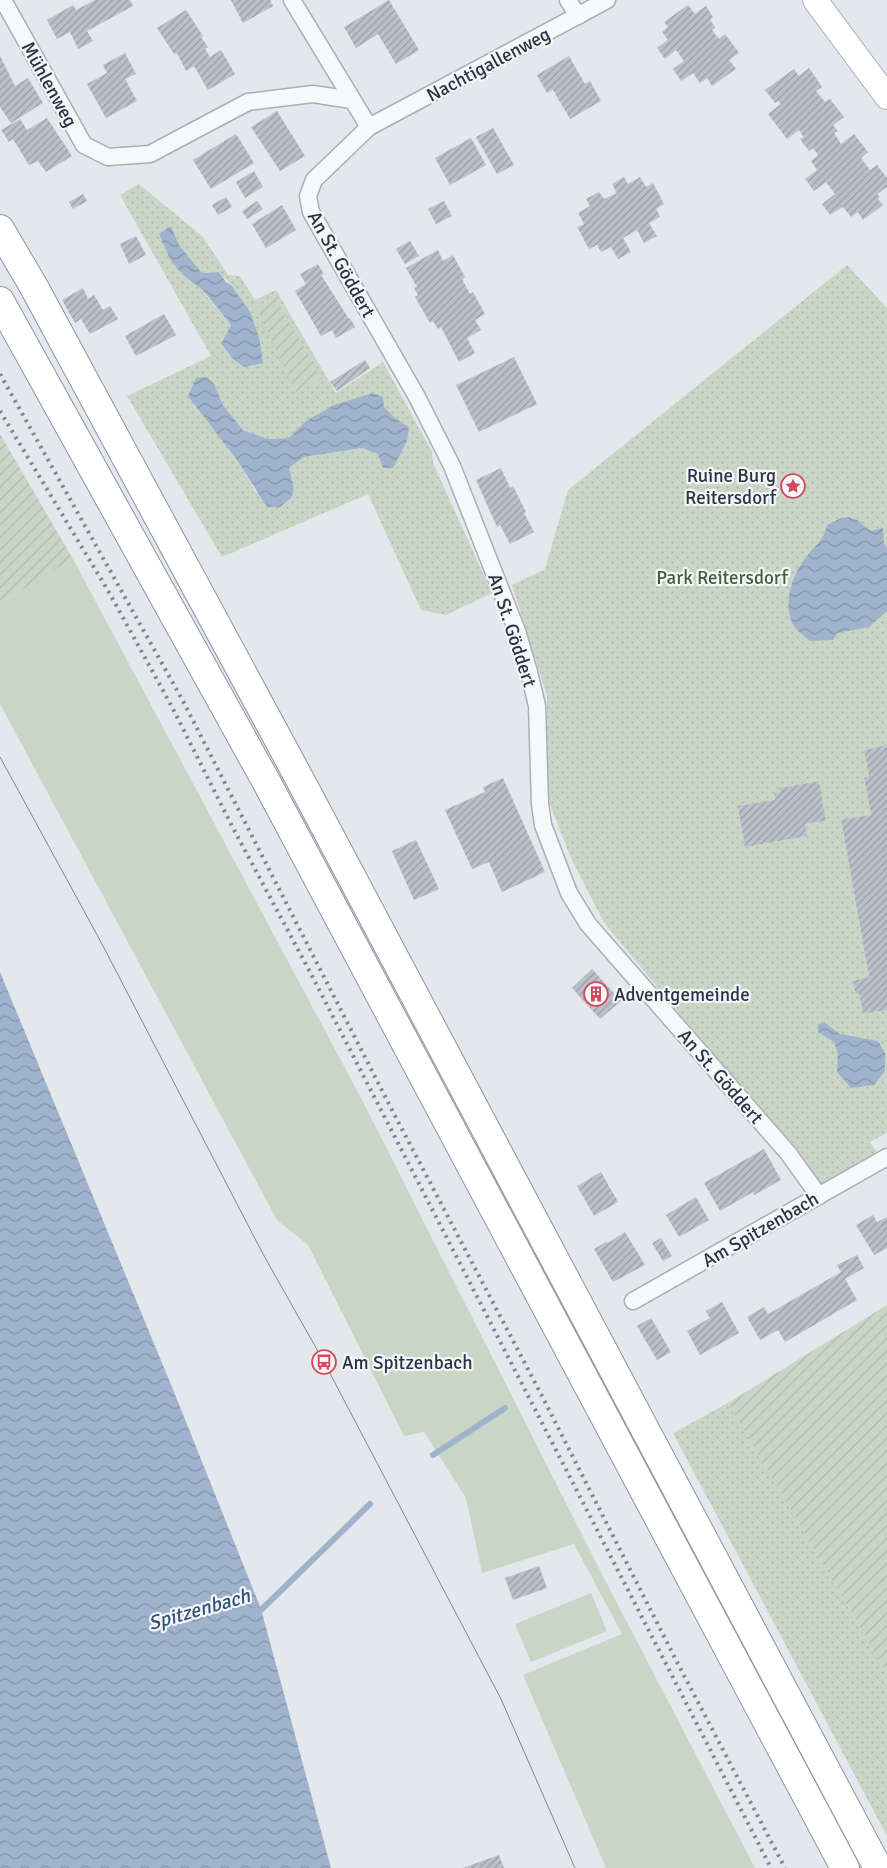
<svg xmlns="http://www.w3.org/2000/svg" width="887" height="1868" viewBox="0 0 887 1868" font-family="Signika,sans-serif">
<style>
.grass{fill:#c9d6c5}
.park{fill:url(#park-dots);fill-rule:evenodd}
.garden{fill:url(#garden-furrows)}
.water{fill:url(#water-waves)}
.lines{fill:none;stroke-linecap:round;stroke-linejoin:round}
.stream{stroke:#9fb4cc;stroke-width:6}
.building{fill:url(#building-hatch)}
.street-casing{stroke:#a9aeb7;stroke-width:19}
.secondary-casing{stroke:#a9aeb7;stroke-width:26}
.highway-casing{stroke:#8b94a3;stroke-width:30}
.street{stroke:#f7f8fa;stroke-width:16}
.secondary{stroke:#fff;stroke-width:24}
.highway{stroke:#fff;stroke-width:28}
.tram{stroke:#7d8696;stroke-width:1}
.rail{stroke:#7d8696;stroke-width:4;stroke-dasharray:2.5 5;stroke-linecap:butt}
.labels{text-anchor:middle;stroke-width:4.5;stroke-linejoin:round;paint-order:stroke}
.street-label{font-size:19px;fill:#2b3445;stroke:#f4f6f9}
.poi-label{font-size:19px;fill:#2b3445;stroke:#f4f6f9;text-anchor:start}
.park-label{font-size:19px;fill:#3f6138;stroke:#f4f6f9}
.water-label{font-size:20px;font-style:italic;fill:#34527a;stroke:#f4f6f9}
</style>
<defs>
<pattern id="park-dots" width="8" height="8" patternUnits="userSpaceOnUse" patternTransform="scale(1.25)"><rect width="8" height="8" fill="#c9d6c5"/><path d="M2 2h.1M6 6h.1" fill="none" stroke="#adb8ab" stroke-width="1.8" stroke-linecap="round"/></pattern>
<pattern id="garden-furrows" width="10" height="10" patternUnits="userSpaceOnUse" patternTransform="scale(1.25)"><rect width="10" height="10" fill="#c9d6c5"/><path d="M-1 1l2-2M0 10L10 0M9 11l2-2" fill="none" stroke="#adb8ab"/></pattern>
<pattern id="water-waves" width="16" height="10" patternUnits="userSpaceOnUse" patternTransform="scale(1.25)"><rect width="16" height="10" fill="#9fb4cc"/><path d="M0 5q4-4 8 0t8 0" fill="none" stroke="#8293a7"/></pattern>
<pattern id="building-hatch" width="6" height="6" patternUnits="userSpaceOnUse" patternTransform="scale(1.25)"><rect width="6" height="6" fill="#bbc0ca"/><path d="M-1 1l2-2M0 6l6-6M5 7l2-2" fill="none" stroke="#989da6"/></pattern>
</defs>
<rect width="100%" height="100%" fill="#e4e7ec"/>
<g class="grass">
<polygon points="73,559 360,1096 606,1582 755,1868 606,1868 523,1675 622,1634 574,1544 482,1573 466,1498 424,1432 404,1436 308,1245 277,1220 0,704 0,603"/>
<polygon points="591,1593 607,1631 531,1662 515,1624"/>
</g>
<g class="park">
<path d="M139 184 203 237 228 275 240 276 255 300 276 290 336 393 383 362 432 452 433 463 492 593 446 615 421 610 368 494 222 557 127 396 211 356 120 195ZM171 226 179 245 202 273 219 272C225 280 235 287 239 296 242 304 235 348 234 360L221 345 231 325 199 287 183 275 159 234ZM214 384 223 405 243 430 268 439 290 438 306 421 384 407 395 418 409 427 378 454 362 448 304 457 288 468 294 489 256 492 237 460 223 441Z"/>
<path d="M847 265 887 308V745L864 750 869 776 864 779 871 815 841 821 869 977 853 981 855 993 859 994 863 1012 867 1013 887 1010V1133L870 1142 879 1156 821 1185 794 1145 717 1060 603 921 571 858 547 797V696L512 585 545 569 568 490ZM819 781 826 821 805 824 807 836 745 847 775 800 774 794 780 792 779 788Z"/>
<polygon points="728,1403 887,1673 887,1836 673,1433"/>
</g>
<g class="garden">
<polygon points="275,297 322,379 296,392 256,307"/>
<polygon points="0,434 73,559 0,603"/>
<polygon points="887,1305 887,1673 728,1403"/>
</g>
<g class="water">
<polygon points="171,226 179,245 202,273 219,272 226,282 232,286 250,312 259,337 263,363 244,367 234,360 221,344 231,325 207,295 199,287 183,275 171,261 159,234"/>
<polygon points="206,377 214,384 223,405 243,430 268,439 289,438 306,421 334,405 373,393 383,397 384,407 395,418 409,427 407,441 393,468 383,468 378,454 362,448 304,457 289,468 294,489 291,498 280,507 267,507 237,460 188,396 196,378"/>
<path d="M849 517 857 520 871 531 883 528 884 543 887 548V611L869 627 837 633 833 640 810 641C806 637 801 634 797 630 781 611 790 579 804 560 814 545 822 545 827 525L841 518Z"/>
<polygon points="0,972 172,1387 261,1609 331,1868 0,1868"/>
<polygon points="824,1022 840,1034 878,1041 885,1053 885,1071 874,1085 851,1088 837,1072 838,1054 834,1042 818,1032 818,1024"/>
</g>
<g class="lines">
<g class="stream">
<polyline points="433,1455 505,1408"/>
<polyline points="254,1611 261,1610 370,1504"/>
</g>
</g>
<g class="building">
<polygon points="95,0 130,0 133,6 87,31 93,41 78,49 70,32 57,39 47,20 73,5 76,10"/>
<polygon points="231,0 270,0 273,6 243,23"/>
<polygon points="389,0 419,50 396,64 378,34 356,48 344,27"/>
<polygon points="688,5 695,14 706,6 713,17 710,20 715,27 712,30 719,39 725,34 739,53 729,60 736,69 712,86 707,78 700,83 693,73 681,81 673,69 684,61 676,50 665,59 657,48 668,40 662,32 668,27 664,22"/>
<polygon points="186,10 203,36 201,37 208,47 205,49 210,57 221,50 235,74 208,90 194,66 186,71 177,53 174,54 157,28"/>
<polygon points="125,53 136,74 125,79 137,101 106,118 87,84 107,73 103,65"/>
<polygon points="0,56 15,86 28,78 43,103 11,123 0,107"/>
<polygon points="569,56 585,84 590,81 601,101 570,119 553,90 547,93 537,75"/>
<polygon points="809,68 822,87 816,91 825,102 830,99 844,117 833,125 838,131 834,133 841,144 854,134 868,152 861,158 870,170 877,165 887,178 887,187 877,194 880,197 878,199 883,205 863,220 858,212 851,217 843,207 830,215 822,204 835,194 826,182 814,191 805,179 817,170 811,161 818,155 813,148 809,151 800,139 804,137 799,130 787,139 768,114 781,104 778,101 775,103 765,90 794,69 799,76"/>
<polygon points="277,111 305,156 280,171 251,127"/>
<polygon points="47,118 72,156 46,172 38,161 29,165 13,139 9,142 1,130 20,119 27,130"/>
<polygon points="493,128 514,165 497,174 476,137"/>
<polygon points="236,134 254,163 211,189 193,160"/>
<polygon points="471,138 486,165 450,185 435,158"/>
<polygon points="254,171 263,187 245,198 236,182"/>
<polygon points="624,177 628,184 640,177 646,187 653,183 664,204 656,209 660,217 649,223 657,236 644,243 637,230 623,238 631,252 618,259 611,247 601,252 597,245 589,249 577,227 584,224 578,213 590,206 586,199 599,192 604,199 617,193 612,184"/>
<polygon points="83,194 87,201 73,209 69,202"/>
<polygon points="226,197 232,207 218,215 212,205"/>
<polygon points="257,201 263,209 247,219 242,211"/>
<polygon points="444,201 452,216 436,224 428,209"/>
<polygon points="282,205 296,230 266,248 252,224"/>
<polygon points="136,236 146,255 129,264 120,244"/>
<polygon points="410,241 419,256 405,264 396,249"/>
<polygon points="438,250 443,261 453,255 465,277 462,279 470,294 473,292 485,314 475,320 481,330 467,338 475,353 459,362 441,327 438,329 433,321 430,323 415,297 418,295 414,288 417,287 406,268"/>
<polygon points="318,264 324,274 321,275 349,319 350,318 355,327 336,338 332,330 321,336 295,291 306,284 300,274"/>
<polygon points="83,288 88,299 94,295 103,310 110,306 118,319 90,334 81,319 75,323 62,300"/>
<polygon points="164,314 176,335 136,356 125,336"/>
<polygon points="514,357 537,404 479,432 456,385"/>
<polygon points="365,360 370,368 337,391 330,382"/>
<polygon points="501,468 510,488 513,486 526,512 524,513 534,532 510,544 500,525 497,527 476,480"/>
<polygon points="887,745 887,1010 867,1013 863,1012 859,994 855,993 853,981 869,977 841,820 871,815 864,778 869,776 864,750"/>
<polygon points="503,778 545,872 502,892 489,862 472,869 445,810 485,792 483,787"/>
<polygon points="819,781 826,821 805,824 807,836 745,847 738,806 775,800 774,793 780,792 779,788"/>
<polygon points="416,840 439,889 414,900 392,851"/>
<polygon points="592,969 621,1001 600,1019 572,988"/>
<polygon points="764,1149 781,1180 754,1195 753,1192 720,1211 704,1183"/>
<polygon points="601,1172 618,1202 594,1216 577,1186"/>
<polygon points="696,1197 709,1220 679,1237 666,1215"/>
<polygon points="873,1215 877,1222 887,1217 887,1248 874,1255 856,1225"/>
<polygon points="625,1232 645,1265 613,1282 594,1249 606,1242 608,1243"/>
<polygon points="661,1238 672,1256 663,1261 652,1243"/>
<polygon points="857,1255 864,1268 845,1279 857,1300 785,1342 778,1330 760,1340 747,1317 764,1307 768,1314 841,1272 837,1265"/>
<polygon points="722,1302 739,1333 700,1355 687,1331 710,1318 706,1311"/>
<polygon points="651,1318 671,1352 657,1360 637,1326"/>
<polygon points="539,1566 547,1588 513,1600 505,1578"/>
<polygon points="499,1855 504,1868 463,1868"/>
</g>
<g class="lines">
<g class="street-casing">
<g id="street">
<polyline points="3,0 84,145 108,157 150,154 248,102 313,94 352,100"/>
<polyline points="292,0 369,127"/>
<polyline points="568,0 578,16"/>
<polyline points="607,0 369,127 314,180 308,196 311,212 417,397 452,466 517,631 529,672 537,706 540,804 543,825 569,893 588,924 788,1153 819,1196"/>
<polyline points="633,1301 887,1157"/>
</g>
</g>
<g class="secondary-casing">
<polyline id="secondary" points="815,0 887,97"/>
</g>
<g class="highway-casing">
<g id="highway">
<polyline points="0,229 34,287 297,774 878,1868"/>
<polyline points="0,301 267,783 845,1868"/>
</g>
</g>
<use href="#street" class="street"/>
<use href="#secondary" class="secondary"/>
<use href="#highway" class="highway"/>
<polyline class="tram" points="0,757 102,944 263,1254 324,1362 501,1699 575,1868"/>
<g class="rail">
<polyline points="0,374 183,701 392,1110 542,1396 679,1666 785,1868"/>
<polyline points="0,411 110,594 172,707 233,828 310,972 771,1868"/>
</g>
</g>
<defs>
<g id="sight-ring" transform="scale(1.25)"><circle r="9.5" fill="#f4f6f9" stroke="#d1495b" stroke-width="1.5"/><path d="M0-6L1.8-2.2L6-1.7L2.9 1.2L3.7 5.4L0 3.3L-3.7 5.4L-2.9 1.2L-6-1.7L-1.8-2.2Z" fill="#d1495b"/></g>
<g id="building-ring" transform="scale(1.25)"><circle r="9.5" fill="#f4f6f9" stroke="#d1495b" stroke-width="1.5"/><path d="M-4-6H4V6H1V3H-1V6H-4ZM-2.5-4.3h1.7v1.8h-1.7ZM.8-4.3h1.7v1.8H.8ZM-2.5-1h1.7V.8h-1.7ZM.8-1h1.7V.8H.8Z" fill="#d1495b"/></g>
<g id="bus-ring" transform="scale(1.25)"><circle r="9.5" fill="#f4f6f9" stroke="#d1495b" stroke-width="1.5"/><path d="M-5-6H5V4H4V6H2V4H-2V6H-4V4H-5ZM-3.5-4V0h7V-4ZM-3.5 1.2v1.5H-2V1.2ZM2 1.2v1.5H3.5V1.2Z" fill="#d1495b"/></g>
</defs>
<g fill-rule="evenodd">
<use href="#sight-ring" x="793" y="486"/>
<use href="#building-ring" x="596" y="994"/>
<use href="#bus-ring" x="324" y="1362"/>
</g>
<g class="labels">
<g class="street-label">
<text transform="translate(488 64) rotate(-28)" y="7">Nachtigallenweg</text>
<text transform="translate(50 84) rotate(61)" y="7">Mühlenweg</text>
<text transform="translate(342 264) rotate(61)" y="7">An St. Göddert</text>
<text transform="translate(513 630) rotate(72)" y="7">An St. Göddert</text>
<text transform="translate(721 1076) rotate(49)" y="7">An St. Göddert</text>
<text transform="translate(760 1229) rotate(-30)" y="7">Am Spitzenbach</text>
</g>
<g class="poi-label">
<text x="776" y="482" text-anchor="end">Ruine Burg<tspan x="776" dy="22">Reitersdorf</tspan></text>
<text x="614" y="1001">Adventgemeinde</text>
<text x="342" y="1369">Am Spitzenbach</text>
</g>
<g class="park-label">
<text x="722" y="584">Park Reitersdorf</text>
</g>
<g class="water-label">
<text transform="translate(199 1609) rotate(-16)" y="7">Spitzenbach</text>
</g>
</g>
</svg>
